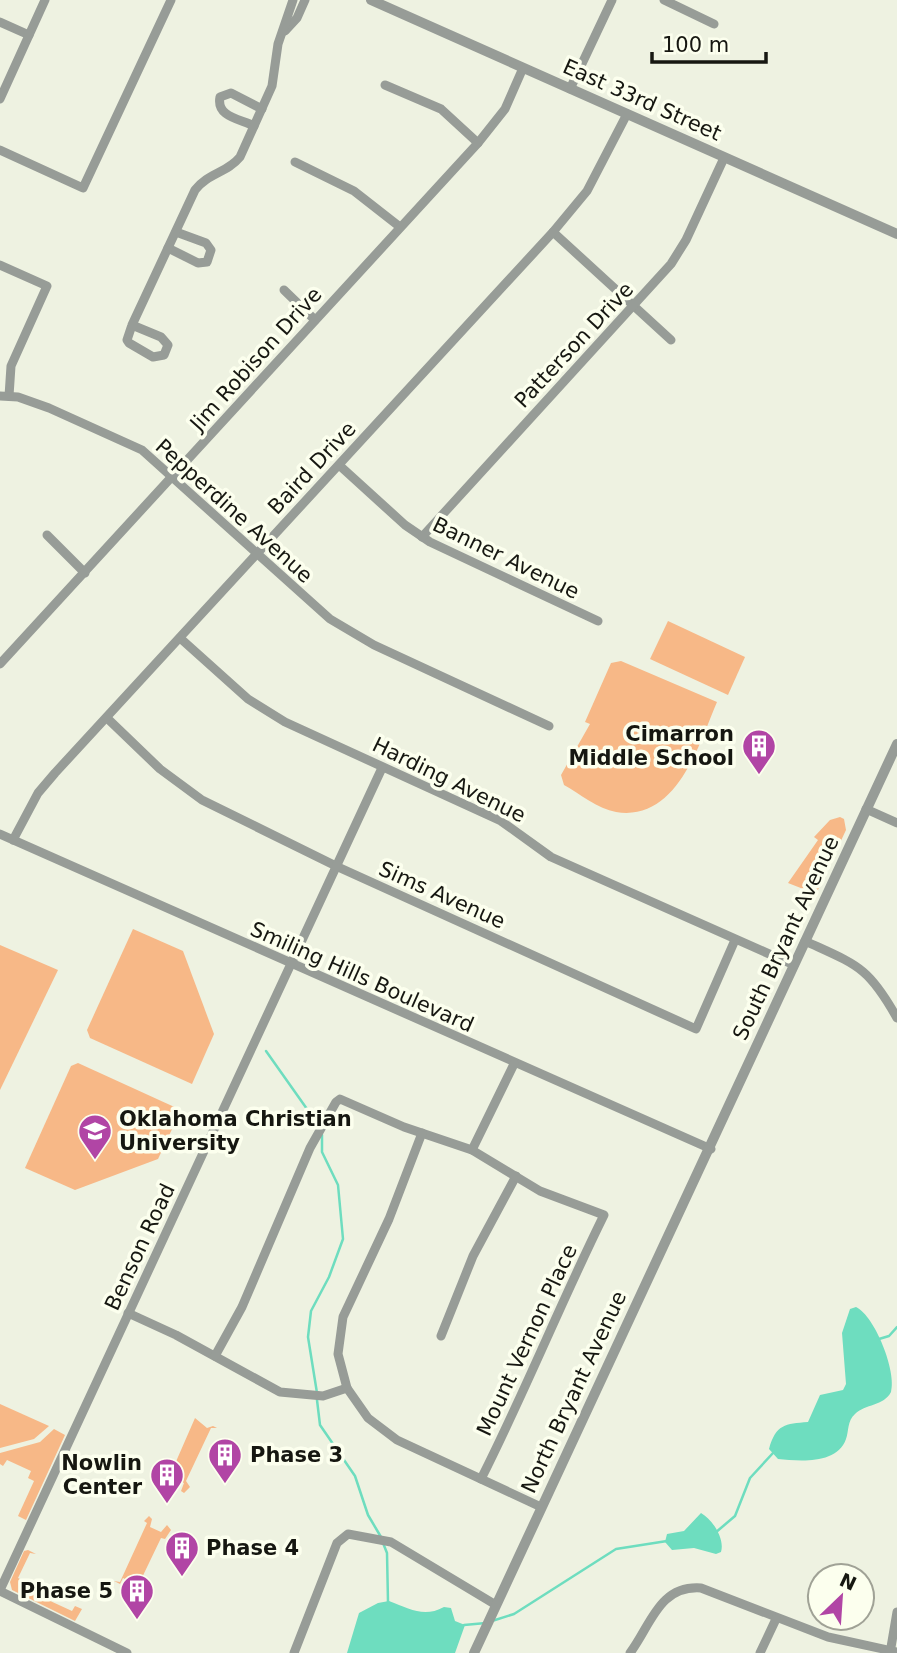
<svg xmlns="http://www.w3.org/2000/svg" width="897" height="1653" viewBox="0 0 897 1653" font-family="'DejaVu Sans',sans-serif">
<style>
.green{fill:#f7b887}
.water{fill:#6eddbf}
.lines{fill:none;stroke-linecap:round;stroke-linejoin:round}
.stream{stroke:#6eddbf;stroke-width:2.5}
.minor{stroke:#979c97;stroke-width:9}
.tertiary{stroke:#979c97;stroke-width:10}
.labels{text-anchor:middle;stroke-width:7;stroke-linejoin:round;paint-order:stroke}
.street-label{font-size:21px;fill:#161711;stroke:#fcffee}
.poi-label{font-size:21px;font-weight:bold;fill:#161711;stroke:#fcffee;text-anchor:end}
</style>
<rect width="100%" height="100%" fill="#eef2e1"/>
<g class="green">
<polygon points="668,621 745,657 728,695 650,659"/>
<path d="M621 661 717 702C699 744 677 822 616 812 598 809 580 794 564 785L561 775 590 724 585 722 611 663Z"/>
<polygon points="840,817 844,819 846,830 816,894 788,883 818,840 814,837 830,820"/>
<polygon points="133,929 183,951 214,1034 192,1084 90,1038 87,1030"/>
<polygon points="0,945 58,970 0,1090"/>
<polygon points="78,1063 181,1110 158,1159 75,1190 25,1168 71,1066"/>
<polygon points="0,1404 49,1426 34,1439 0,1448"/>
<polygon points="195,1418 207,1428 213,1426 217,1428 211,1428 186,1481 190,1487 184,1493 181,1491 184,1483 171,1477 166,1485 163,1478 171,1473"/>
<polygon points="54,1429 65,1435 26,1520 18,1516 34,1481 28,1478 31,1471 7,1460 3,1466 0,1464 0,1453 40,1442"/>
<polygon points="149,1516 152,1519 150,1527 161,1532 167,1525 171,1530 165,1539 161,1538 137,1588 143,1591 141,1593 135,1591 137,1585 123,1578 120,1584 114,1581 120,1582 147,1523 144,1521"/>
<polygon points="28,1550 36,1554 30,1553 18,1578 24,1581 22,1588 72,1611 75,1606 82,1609 75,1621 12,1590 10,1582 24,1551"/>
</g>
<g class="water">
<path d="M856 1307C875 1316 897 1372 891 1392 884 1406 865 1404 855 1414 847 1421 849 1431 846 1439 837 1465 799 1461 778 1459L769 1449C776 1424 785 1424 808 1422L820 1395 843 1390 846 1384 842 1333 850 1309Z"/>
<path d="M701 1513C713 1520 725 1539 721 1552L716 1554 694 1548 672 1550 665 1542 667 1534 684 1531Z"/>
<path d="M389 1601C410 1609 424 1618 444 1607L451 1608 455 1621 465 1625 455 1653H347L359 1613 378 1603Z"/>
</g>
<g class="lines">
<g class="stream">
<polyline points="266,1051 319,1126"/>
<polyline points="879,1339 889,1336 897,1327"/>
<polyline points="317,1393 308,1337 311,1311 329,1277 343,1239 338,1185 322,1152 322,1135"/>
<polyline points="317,1400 320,1425 355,1476 368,1515 381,1537"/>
<polyline points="715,1533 735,1516 750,1478 773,1453"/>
<polyline points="383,1543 387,1553 388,1602"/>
<polyline points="492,1621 514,1614 616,1549 667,1541"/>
<polyline points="464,1625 486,1623"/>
</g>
<g class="minor">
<polyline points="664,0 714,24"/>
<polyline points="0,22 29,35"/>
<polyline points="285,31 297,18 305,0"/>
<polyline points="385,85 441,109 478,143"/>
<polyline points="570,89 612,0"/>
<polyline points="0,99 45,0"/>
<path d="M254 126C240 119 216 117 220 97L231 93 262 109"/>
<polyline points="0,150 83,188 171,0"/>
<polyline points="295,162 354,191 400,227"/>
<polyline points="553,232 671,340"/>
<polyline points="168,248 198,263 207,262 211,250 206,243 176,232"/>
<polyline points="0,265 47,286 11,366 9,396"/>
<polyline points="284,290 315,320"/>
<path d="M132 325 127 340 129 343 153 357 164 355 168 345 161 337 132 325 195 190C208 173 227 173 240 157L272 86 278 44 293 0"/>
<polyline points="0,396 18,397 49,408 142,450 330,619 374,645 549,726"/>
<polyline points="339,465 405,525 430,542 598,621"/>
<polyline points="47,535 85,573"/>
<polyline points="422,537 671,264 686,240 724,158"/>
<polyline points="180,638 248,699 285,722 501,821 551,857 794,965"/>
<polyline points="0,664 478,143 505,109 523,68"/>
<polyline points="108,719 160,769 202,800 338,867 696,1029 735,940"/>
<polyline points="866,809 897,823"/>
<polyline points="0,834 711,1149"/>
<polyline points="13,840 38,793 55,773 553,232 587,191 627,114"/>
<path d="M805 941C857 965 868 966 897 1018"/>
<polyline points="472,1150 514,1064"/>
<polyline points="128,1313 176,1335 280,1392 323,1396 347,1388 368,1418 397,1440 541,1507"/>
<polyline points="441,1336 473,1256 516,1176"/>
<path d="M215 1356 242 1307 310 1148 336 1102 340 1099 404 1127 472 1150 540 1191 604 1215C561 1302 525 1392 481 1479"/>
<polyline points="347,1388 338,1354 343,1317 389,1219 422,1133"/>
<polyline points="0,1590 382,768"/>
<polyline points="0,1591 127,1653"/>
<polyline points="294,1653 337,1543 348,1534 391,1542 496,1605"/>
<path d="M630 1653C651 1625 659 1585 701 1588L828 1637 897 1652"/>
<polyline points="760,1653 776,1619"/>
<polyline points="890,1653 897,1612"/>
</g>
<g class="tertiary">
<polyline points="371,0 897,234"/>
<polyline points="474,1653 897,744"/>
</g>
</g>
<defs>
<g id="building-pin" transform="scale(1.75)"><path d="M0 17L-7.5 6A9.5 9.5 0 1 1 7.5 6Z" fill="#b145a5" stroke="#fcffee"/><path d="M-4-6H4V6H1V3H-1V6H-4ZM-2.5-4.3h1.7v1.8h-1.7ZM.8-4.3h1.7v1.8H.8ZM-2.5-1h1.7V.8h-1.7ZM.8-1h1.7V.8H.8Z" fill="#fff"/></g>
<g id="university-pin" transform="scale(1.75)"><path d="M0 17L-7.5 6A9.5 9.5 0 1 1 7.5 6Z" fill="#b145a5" stroke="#fcffee"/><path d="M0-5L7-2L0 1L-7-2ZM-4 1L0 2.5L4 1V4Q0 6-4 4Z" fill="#fff"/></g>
</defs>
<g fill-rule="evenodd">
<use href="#building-pin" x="759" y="746"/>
<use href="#university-pin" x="95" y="1131"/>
<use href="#building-pin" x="225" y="1455"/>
<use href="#building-pin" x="167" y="1475"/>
<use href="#building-pin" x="182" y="1548"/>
<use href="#building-pin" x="137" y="1591"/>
</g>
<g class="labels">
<g class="street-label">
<text transform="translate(642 100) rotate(24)" y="7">East 33rd Street</text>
<text transform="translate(574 345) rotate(-47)" y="7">Patterson Drive</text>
<text transform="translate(256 359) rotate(-48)" y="7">Jim Robison Drive</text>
<text transform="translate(312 468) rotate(-47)" y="7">Baird Drive</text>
<text transform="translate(234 511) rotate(42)" y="7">Pepperdine Avenue</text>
<text transform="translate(506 558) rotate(26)" y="7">Banner Avenue</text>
<text transform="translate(449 780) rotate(26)" y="7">Harding Avenue</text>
<text transform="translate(442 895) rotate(24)" y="7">Sims Avenue</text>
<text transform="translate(786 938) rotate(-65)" y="7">South Bryant Avenue</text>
<text transform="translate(362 977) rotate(24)" y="7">Smiling Hills Boulevard</text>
<text transform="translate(140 1247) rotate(-65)" y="7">Benson Road</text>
<text transform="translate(527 1340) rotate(-65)" y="7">Mount Vernon Place</text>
<text transform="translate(574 1392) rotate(-65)" y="7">North Bryant Avenue</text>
</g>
<g class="poi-label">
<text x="734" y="741">Cimarron<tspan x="734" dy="24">Middle School</tspan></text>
<text x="119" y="1126" text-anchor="start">Oklahoma Christian<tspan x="119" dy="24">University</tspan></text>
<text x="250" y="1462" text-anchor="start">Phase 3</text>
<text x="142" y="1470">Nowlin<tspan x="142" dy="24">Center</tspan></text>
<text x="206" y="1555" text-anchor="start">Phase 4</text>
<text x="113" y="1598">Phase 5</text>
</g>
</g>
<g transform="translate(841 1597) rotate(25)"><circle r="33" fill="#fcffee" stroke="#a0a296" stroke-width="2"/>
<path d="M0-5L12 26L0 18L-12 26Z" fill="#b145a5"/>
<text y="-10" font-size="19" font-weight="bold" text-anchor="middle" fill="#161711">N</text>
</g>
<path d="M652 52v10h114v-10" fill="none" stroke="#161711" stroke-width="3.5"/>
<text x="662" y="52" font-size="21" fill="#161711" stroke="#fcffee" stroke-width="5" paint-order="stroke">100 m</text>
</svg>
